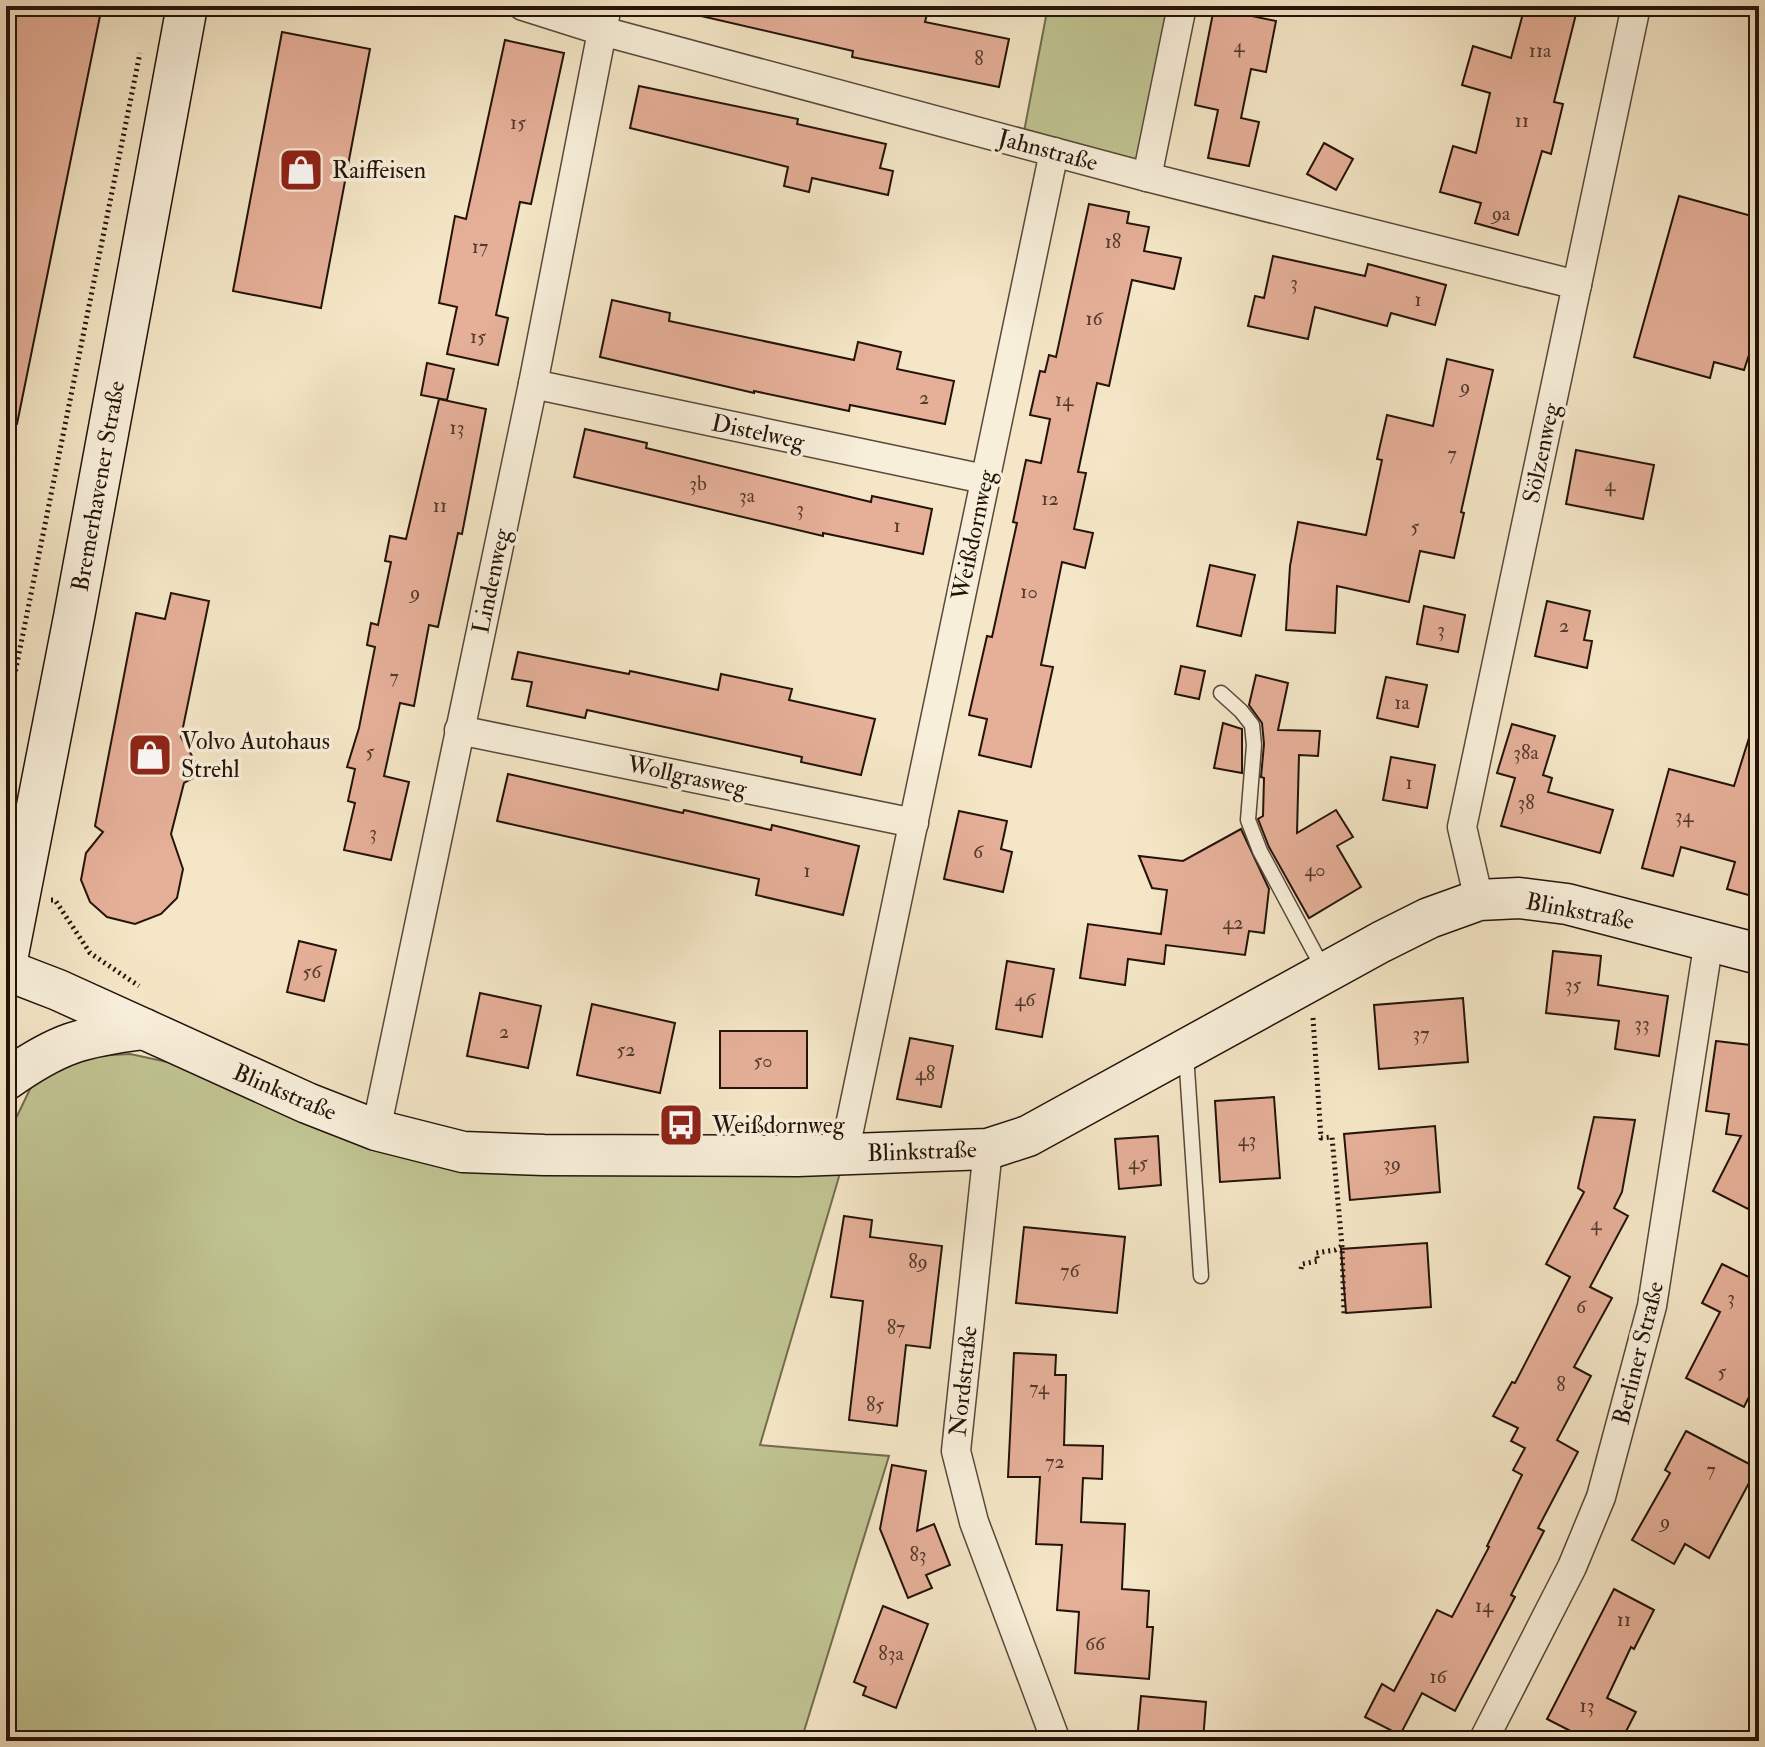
<svg xmlns="http://www.w3.org/2000/svg" width="1765" height="1747" viewBox="0 0 1765 1747" font-family="'IM FELL Double Pica',serif">
<style>
.green{fill:#c0c492;stroke:#726c4e;stroke-width:2}
.building{fill:#e5af98;stroke:#24130b;stroke-width:2}
.lines{fill:none;stroke-linecap:round;stroke-linejoin:round}
.lane-casing{stroke:#58483a;stroke-width:17}
.street-casing{stroke:#58483a;stroke-width:31}
.secondary-casing{stroke:#24130b;stroke-width:43}
.path{stroke:#24130b;stroke-width:5;stroke-dasharray:2 4;stroke-linecap:butt}
.lane{stroke:#f8efda;stroke-width:14}
.street{stroke:#f8efda;stroke-width:28}
.secondary{stroke:#f8efda;stroke-width:40}
.labels{text-anchor:middle;stroke-width:7;stroke-linejoin:round;paint-order:stroke}
.number-label{font-size:20px;fill:#543a2e}
.street-label{font-size:24px;fill:#24130b;stroke:#f8efda}
.poi-label{font-size:24px;fill:#24130b;stroke:#f8efda;text-anchor:start}
</style>
<rect width="100%" height="100%" fill="#f4e6c6"/>
<filter id="stains"><feTurbulence type="fractalNoise" baseFrequency=".0025" numOctaves="4"/><feColorMatrix values="0 0 0 0 .2 0 0 0 0 .09 0 0 0 0 .02 0 0 0 .5 -.17"/></filter>
<radialGradient id="worn" r=".72"><stop offset=".6" stop-color="#630" stop-opacity="0"/><stop offset="1" stop-color="#630" stop-opacity=".3"/></radialGradient>
<g class="green">
<polygon points="1048,6 1169,6 1138,164 1023,137"/>
<polygon points="130,1054 200,1069 371,1146 843,1163 760,1445 889,1456 801,1741 6,1741 6,1139 32,1085 77,1057"/>
</g>
<g class="building">
<polygon points="6,6 102,6 17,424 6,423"/>
<polygon points="702,6 890,6 927,14 925,22 1009,39 999,87 852,57 853,51 701,16"/>
<polygon points="1525,6 1578,6 1554,102 1563,104 1551,154 1542,151 1518,235 1475,223 1481,203 1440,192 1453,146 1476,153 1490,93 1462,85 1473,46 1511,58"/>
<polygon points="1214,8 1276,21 1266,72 1251,69 1241,118 1259,122 1249,166 1208,158 1218,110 1195,105"/>
<polygon points="282,32 370,49 321,308 233,291"/>
<polygon points="505,40 564,53 531,204 520,202 496,315 508,318 498,365 447,354 457,307 439,303 455,216 466,219"/>
<polygon points="639,86 798,119 797,124 886,144 880,168 893,171 888,195 812,178 809,192 784,186 788,167 630,128"/>
<polygon points="1324,143 1353,159 1336,190 1307,174"/>
<polygon points="1679,196 1759,218 1759,358 1749,355 1744,370 1714,362 1710,378 1634,357"/>
<polygon points="1089,204 1129,212 1127,223 1149,227 1144,251 1181,258 1174,289 1132,280 1109,386 1097,383 1078,472 1086,473 1074,529 1093,533 1085,568 1062,562 1041,665 1053,667 1031,767 979,755 987,719 969,715 987,636 992,637 1017,523 1013,522 1026,460 1041,463 1050,419 1030,415 1040,371 1045,372 1049,355 1056,357"/>
<polygon points="1273,256 1365,276 1368,264 1446,285 1435,325 1391,313 1387,326 1315,307 1308,339 1248,326 1255,296 1264,298"/>
<polygon points="612,300 670,313 669,321 854,360 858,342 901,352 897,369 954,381 945,424 850,405 849,411 754,391 754,393 600,357"/>
<polygon points="1447,359 1493,370 1461,512 1464,513 1454,558 1420,551 1409,602 1337,586 1335,633 1286,630 1290,566 1298,522 1366,535 1382,460 1377,459 1387,415 1433,426"/>
<polygon points="427,363 454,369 447,400 421,395"/>
<polygon points="439,399 486,409 462,534 458,533 438,627 429,625 414,706 400,703 384,776 409,782 391,860 344,850 355,803 348,801 355,769 347,767 359,728 375,647 367,645 371,623 378,625 391,562 385,561 390,536 406,539"/>
<polygon points="585,429 647,443 646,448 871,502 872,496 932,509 923,554 823,533 823,536 574,477"/>
<polygon points="1576,450 1654,465 1643,519 1566,504"/>
<polygon points="1210,565 1255,575 1241,636 1197,626"/>
<polygon points="171,593 209,601 181,737 202,773 184,783 171,834 183,869 177,898 161,914 135,924 107,917 90,902 81,880 86,853 103,832 95,826 136,613 165,619"/>
<polygon points="1547,601 1590,611 1584,640 1592,641 1587,668 1535,656"/>
<polygon points="1424,606 1465,615 1458,652 1417,644"/>
<polygon points="518,652 629,674 630,671 718,690 721,674 792,689 789,700 875,719 861,775 801,762 802,757 587,710 585,718 527,706 532,682 512,679"/>
<polygon points="1181,666 1205,671 1199,699 1175,694"/>
<polygon points="1256,675 1288,683 1278,730 1320,731 1318,756 1299,755 1297,833 1336,810 1353,837 1337,846 1361,887 1309,918 1269,847 1258,819 1263,816 1264,778 1261,777 1264,744 1262,723 1249,705"/>
<polygon points="1386,677 1427,685 1418,727 1377,718"/>
<polygon points="1754,722 1759,723 1759,898 1727,889 1735,862 1681,847 1673,876 1642,868 1669,769 1734,786"/>
<polygon points="1223,723 1242,729 1242,773 1214,768"/>
<polygon points="1512,724 1555,736 1543,775 1552,778 1548,792 1613,810 1600,853 1501,826 1515,778 1497,773"/>
<polygon points="1391,757 1435,765 1427,808 1383,800"/>
<polygon points="508,774 683,813 684,810 771,830 772,825 859,846 843,915 756,895 759,879 497,821"/>
<polygon points="959,811 1007,821 1001,849 1012,852 1003,892 944,879"/>
<polygon points="1241,829 1269,889 1264,933 1249,931 1245,955 1166,945 1164,964 1128,959 1125,985 1080,978 1088,924 1161,934 1167,890 1152,888 1139,856 1183,861"/>
<polygon points="299,941 336,950 324,1001 287,992"/>
<polygon points="1553,951 1601,956 1598,985 1668,996 1659,1056 1615,1049 1619,1021 1546,1013"/>
<polygon points="1007,961 1054,969 1042,1037 996,1029"/>
<polygon points="480,993 541,1006 528,1068 467,1056"/>
<polygon points="1463,998 1468,1062 1379,1069 1374,1005"/>
<polygon points="592,1004 675,1023 660,1093 577,1075"/>
<rect x="720" y="1031" width="87" height="57"/>
<polygon points="910,1038 953,1046 941,1107 897,1099"/>
<polygon points="1716,1041 1759,1046 1752,1108 1759,1107 1759,1112 1752,1165 1759,1169 1759,1188 1748,1209 1713,1191 1741,1136 1726,1134 1729,1114 1706,1111"/>
<polygon points="1274,1097 1280,1178 1220,1182 1215,1101"/>
<polygon points="1594,1117 1635,1120 1622,1192 1614,1208 1628,1216 1590,1287 1612,1298 1574,1367 1591,1376 1557,1440 1578,1452 1538,1528 1544,1531 1511,1595 1515,1597 1455,1711 1422,1693 1400,1735 1365,1717 1382,1684 1394,1691 1437,1610 1452,1617 1489,1547 1487,1546 1522,1475 1513,1470 1525,1448 1511,1441 1518,1428 1493,1416 1512,1382 1515,1383 1570,1277 1546,1264 1584,1192 1578,1188"/>
<polygon points="1435,1126 1440,1192 1350,1200 1344,1134"/>
<polygon points="1158,1136 1161,1185 1119,1189 1115,1139"/>
<polygon points="844,1216 872,1220 870,1237 942,1246 930,1348 906,1345 897,1426 849,1420 863,1301 831,1297"/>
<polygon points="1024,1227 1125,1237 1117,1313 1016,1303"/>
<polygon points="1427,1243 1431,1307 1346,1313 1341,1249"/>
<polygon points="1722,1264 1759,1282 1759,1377 1744,1407 1686,1378 1720,1312 1702,1303"/>
<polygon points="1014,1353 1056,1355 1055,1375 1066,1375 1064,1445 1103,1446 1102,1479 1083,1478 1081,1522 1125,1524 1122,1589 1149,1591 1147,1627 1153,1627 1149,1679 1075,1673 1079,1612 1057,1610 1062,1545 1036,1544 1040,1477 1008,1477"/>
<polygon points="1686,1431 1757,1468 1709,1558 1685,1544 1674,1564 1632,1540 1670,1473 1665,1470"/>
<polygon points="892,1465 926,1471 917,1531 934,1524 950,1565 926,1575 932,1588 908,1598 880,1529"/>
<polygon points="1614,1589 1654,1610 1634,1649 1631,1647 1607,1698 1636,1712 1621,1741 1590,1741 1547,1719"/>
<polygon points="883,1606 928,1624 896,1708 863,1695 866,1687 854,1682"/>
<polygon points="1141,1696 1206,1702 1203,1741 1137,1741"/>
</g>
<g class="lines">
<g class="lane-casing">
<g id="lane">
<polyline points="1221,693 1241,711 1252,725 1254,745 1248,820 1260,851 1325,972"/>
<polyline points="1186,1054 1201,1276"/>
</g>
</g>
<g class="street-casing">
<g id="street">
<polyline points="523,6 602,31 1147,177 1577,285"/>
<polyline points="1147,177 1182,6"/>
<polyline points="533,384 984,479"/>
<polyline points="459,730 914,823"/>
<polyline points="1479,900 1462,827 1636,6"/>
<polyline points="376,1130 533,384 607,6"/>
<polyline points="988,1149 956,1451 974,1522 1056,1741"/>
<polyline points="844,1154 1054,152"/>
<polyline points="1483,1741 1572,1567 1601,1497 1652,1306 1709,940"/>
</g>
</g>
<g class="secondary-casing">
<g id="secondary">
<polyline points="6,965 74,617 187,6"/>
<polyline points="6,970 58,990 307,1103 376,1130 463,1152 544,1155 797,1156 988,1149 1028,1136 1381,942 1429,918 1479,900 1519,898 1567,904 1759,954"/>
<path d="M6 1080C58 1043 81 1037 144 1029"/>
</g>
</g>
<g class="path">
<polyline points="6,718 140,53"/>
<polyline points="51,900 55,900 90,953 139,986"/>
<polyline points="1313,1018 1321,1138 1332,1137 1342,1246 1344,1314"/>
<polyline points="1301,1269 1302,1264 1318,1261 1316,1253 1335,1250 1342,1246"/>
</g>
<use href="#lane" class="lane"/>
<use href="#street" class="street"/>
<use href="#secondary" class="secondary"/>
</g>
<defs>
<g id="shop-square" transform="scale(2.3)"><rect x="-9" y="-9" width="18" height="18" rx="4" fill="#8f2418" stroke="#f8efda"/><path d="M-5-2.5h2.3a2.7 3.5 0 0 1 5.4 0H5L5.5 6h-11ZM-1.5-2.5h3a1.5 2.3 0 0 0-3 0Z" fill="#fff"/></g>
<g id="bus-square" transform="scale(2.3)"><rect x="-9" y="-9" width="18" height="18" rx="4" fill="#8f2418" stroke="#f8efda"/><path d="M-5-6H5V4H4V6H2V4H-2V6H-4V4H-5ZM-3.5-4V0h7V-4ZM-3.5 1.2v1.5H-2V1.2ZM2 1.2v1.5H3.5V1.2Z" fill="#fff"/></g>
</defs>
<g fill-rule="evenodd">
<use href="#shop-square" x="301" y="170"/>
<use href="#shop-square" x="150" y="755"/>
<use href="#bus-square" x="681" y="1125"/>
</g>
<g class="labels">
<g class="number-label">
<text x="1239" y="52">4</text>
<text x="1540" y="57">11a</text>
<text x="979" y="65">8</text>
<text x="1522" y="127">11</text>
<text x="518" y="129">15</text>
<text x="1501" y="220">9a</text>
<text x="1113" y="248">18</text>
<text x="480" y="253">17</text>
<text x="1294" y="289">3</text>
<text x="1418" y="306">1</text>
<text x="1094" y="325">16</text>
<text x="478" y="343">15</text>
<text x="1465" y="393">9</text>
<text x="924" y="404">2</text>
<text x="1064" y="406">14</text>
<text x="457" y="434">13</text>
<text x="1452" y="460">7</text>
<text x="698" y="490">3b</text>
<text x="1610" y="491">4</text>
<text x="747" y="502">3a</text>
<text x="1050" y="505">12</text>
<text x="440" y="512">11</text>
<text x="800" y="515">3</text>
<text x="897" y="532">1</text>
<text x="1415" y="533">5</text>
<text x="1029" y="598">10</text>
<text x="415" y="599">9</text>
<text x="1564" y="632">2</text>
<text x="1441" y="636">3</text>
<text x="394" y="683">7</text>
<text x="1402" y="709">1a</text>
<text x="370" y="758">5</text>
<text x="1526" y="759">38a</text>
<text x="1409" y="789">1</text>
<text x="1526" y="809">38</text>
<text x="1684" y="822">34</text>
<text x="373" y="839">3</text>
<text x="978" y="858">6</text>
<text x="1315" y="876">40</text>
<text x="807" y="877">1</text>
<text x="1233" y="929">42</text>
<text x="312" y="978">56</text>
<text x="1573" y="991">35</text>
<text x="1025" y="1006">46</text>
<text x="1642" y="1030">33</text>
<text x="504" y="1038">2</text>
<text x="1421" y="1040">37</text>
<text x="626" y="1056">52</text>
<text x="763" y="1067">50</text>
<text x="925" y="1080">48</text>
<text x="1247" y="1146">43</text>
<text x="1138" y="1169">45</text>
<text x="1392" y="1170">39</text>
<text x="1596" y="1230">4</text>
<text x="918" y="1268">89</text>
<text x="1070" y="1277">76</text>
<text x="1731" y="1304">3</text>
<text x="1581" y="1313">6</text>
<text x="896" y="1334">87</text>
<text x="1722" y="1378">5</text>
<text x="1561" y="1391">8</text>
<text x="1039" y="1394">74</text>
<text x="875" y="1411">85</text>
<text x="1055" y="1468">72</text>
<text x="1711" y="1476">7</text>
<text x="1665" y="1528">9</text>
<text x="918" y="1561">83</text>
<text x="1484" y="1612">14</text>
<text x="1624" y="1626">11</text>
<text x="1095" y="1650">66</text>
<text x="891" y="1660">83a</text>
<text x="1438" y="1683">16</text>
<text x="1587" y="1712">13</text>
</g>
<g class="street-label">
<text transform="translate(1048 150) rotate(15)" y="8">Jahnstraße</text>
<text transform="translate(758 432) rotate(12)" y="8">Distelweg</text>
<text transform="translate(1541 453) rotate(-78)" y="8">Sölzenweg</text>
<text transform="translate(98 486) rotate(-80)" y="8">Bremerhavener Straße</text>
<text transform="translate(973 535) rotate(-78)" y="8">Weißdornweg</text>
<text transform="translate(491 581) rotate(-78)" y="8">Lindenweg</text>
<text transform="translate(687 776) rotate(12)" y="8">Wollgrasweg</text>
<text transform="translate(1580 911) rotate(11)" y="8">Blinkstraße</text>
<text transform="translate(285 1092) rotate(23)" y="8">Blinkstraße</text>
<text transform="translate(922 1151) rotate(-2)" y="8">Blinkstraße</text>
<text transform="translate(1638 1353) rotate(-76)" y="8">Berliner Straße</text>
<text transform="translate(963 1381) rotate(-84)" y="8">Nordstraße</text>
</g>
<g class="poi-label">
<text x="332" y="178">Raiffeisen</text>
<text x="181" y="749">Volvo Autohaus<tspan x="181" dy="28">Strehl</tspan></text>
<text x="712" y="1133">Weißdornweg</text>
</g>
</g>
<rect width="1765" height="1747" fill="none" stroke="#f4e6c6" stroke-width="32"/>
<rect x="8" y="8" width="1749" height="1731" fill="none" stroke="#24130b" stroke-width="4"/>
<rect x="16" y="16" width="1733" height="1715" fill="none" stroke="#24130b" stroke-width="2"/>
<rect width="100%" height="100%" filter="url(#stains)"/>
<rect width="100%" height="100%" fill="url(#worn)"/>
</svg>
